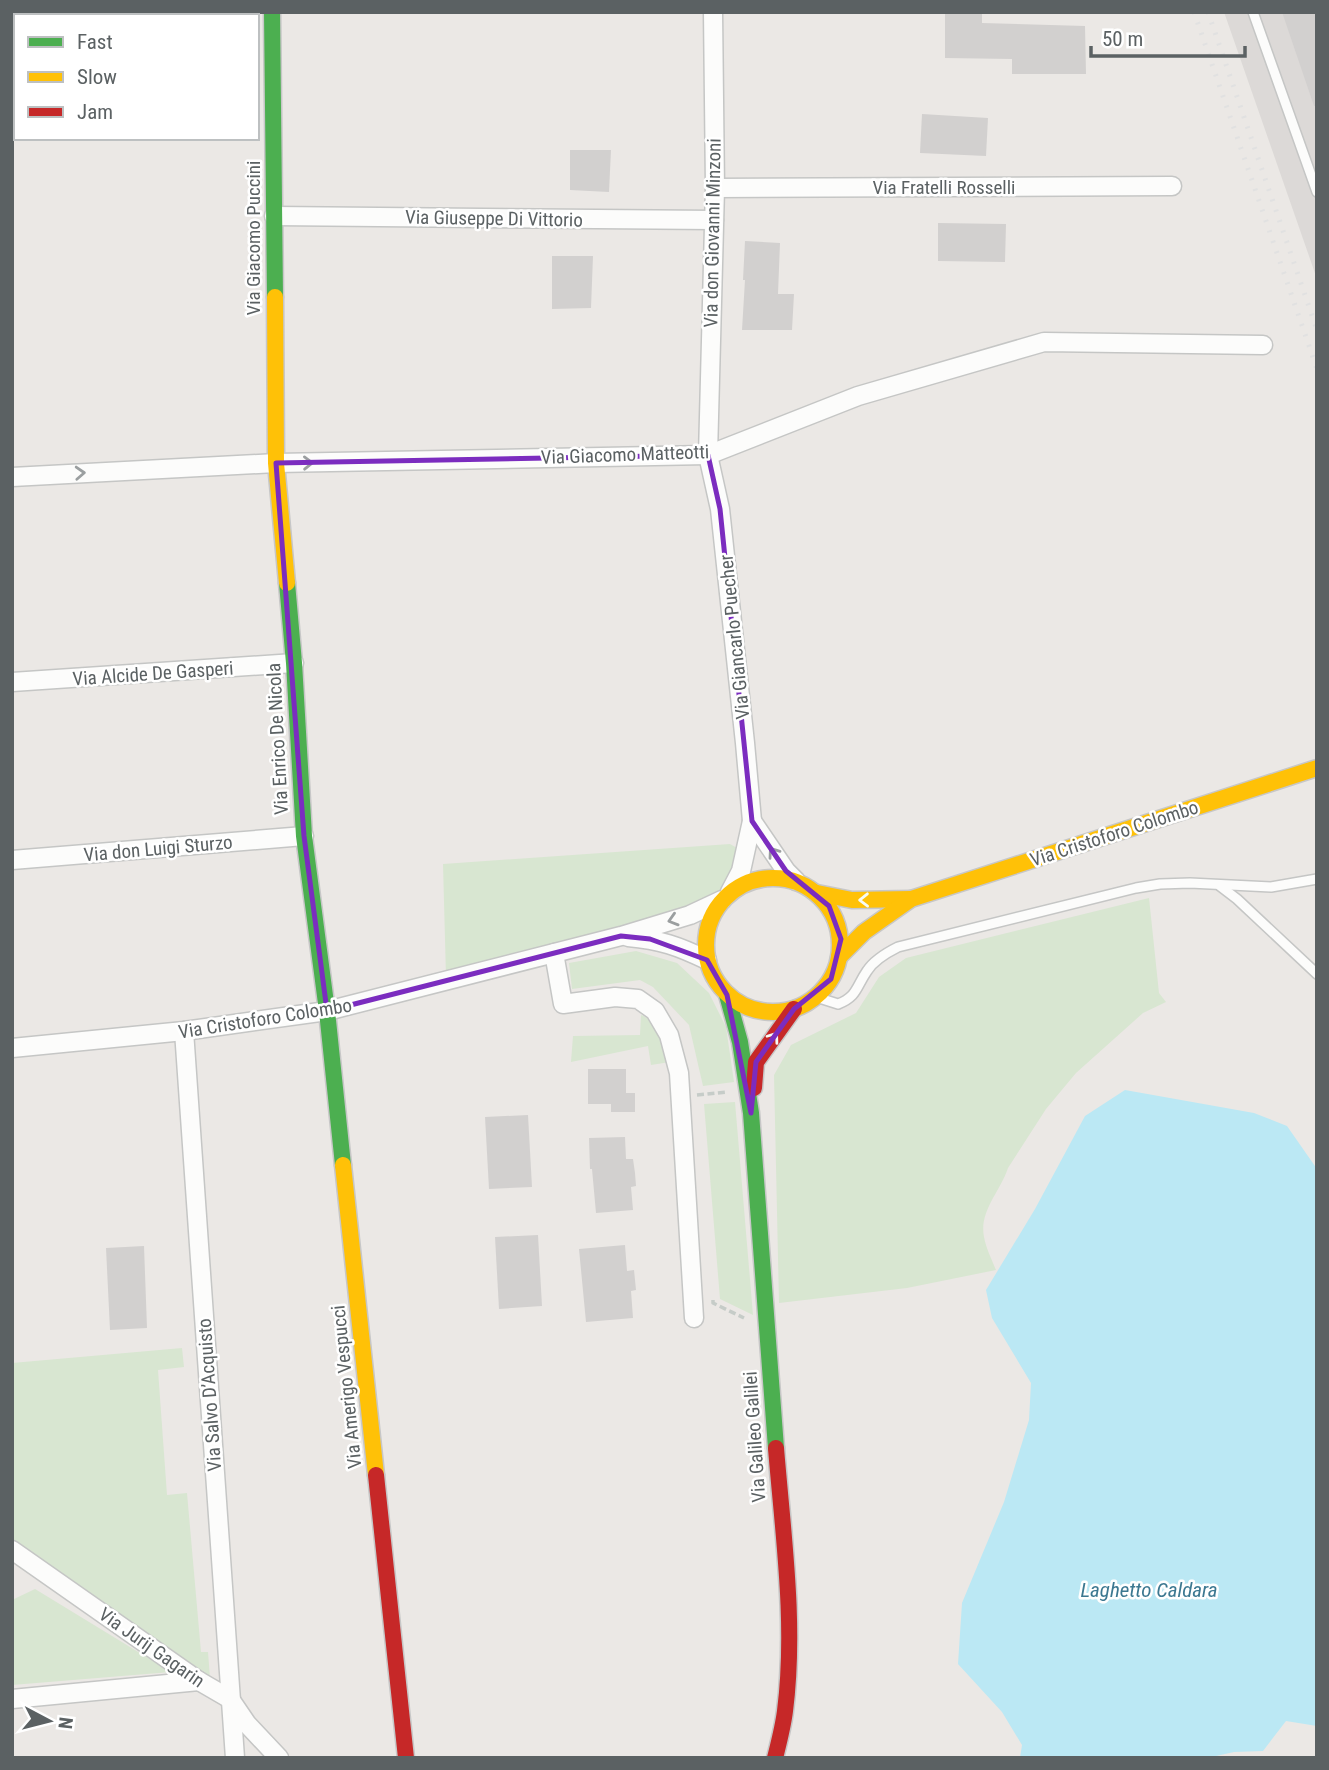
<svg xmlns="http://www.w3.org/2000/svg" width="1329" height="1770" viewBox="0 0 1329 1770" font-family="'Roboto Condensed',sans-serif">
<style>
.industrial{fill:#dcd9d7}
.green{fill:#d8e6d1}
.water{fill:#bbe8f4}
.building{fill:#d2d0cf}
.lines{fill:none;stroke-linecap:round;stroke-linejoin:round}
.lane-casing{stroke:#c5c6c5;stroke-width:12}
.street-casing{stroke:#c5c6c5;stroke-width:21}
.fast-casing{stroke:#c7c7c7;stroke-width:19}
.slow-casing{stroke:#c7c7c7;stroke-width:19}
.jam-casing{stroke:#c7c7c7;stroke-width:19}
.path{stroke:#c6ccc8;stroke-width:3.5;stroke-dasharray:7 3.5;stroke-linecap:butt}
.lane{stroke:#fcfcfb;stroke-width:9}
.street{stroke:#fcfcfb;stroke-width:18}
.fast{stroke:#4caf50;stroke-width:16}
.slow{stroke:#ffc107;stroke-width:16}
.jam{stroke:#c62828;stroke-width:16}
.rail{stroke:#e1e1e1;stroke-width:5;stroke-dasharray:2 9;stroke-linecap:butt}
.oneway{stroke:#9b9fa0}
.oneway2{stroke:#f6fbf6}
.marked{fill:none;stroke:#7b2cbf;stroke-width:5;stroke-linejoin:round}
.labels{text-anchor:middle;stroke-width:5;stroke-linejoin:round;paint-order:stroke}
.street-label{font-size:19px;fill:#5b6163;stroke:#fff}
.water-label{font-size:21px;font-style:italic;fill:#3c7891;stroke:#fff}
</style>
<rect width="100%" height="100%" fill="#ebe8e5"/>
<polygon class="industrial" points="1224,12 1317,12 1317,279"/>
<g class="green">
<polygon points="730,844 737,848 734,875 720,892 683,912 446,977 443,864"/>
<path d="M1149 898 1159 993 1166 1002 1143 1013 1076 1073 1046 1109 1008 1168C1000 1192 979 1211 984 1237 986 1248 992 1260 996 1270L907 1288 779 1303 774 1075 791 1045 856 1013 879 977 906 958Z"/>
<polygon points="636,951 677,963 709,993 726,1027 734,1082 703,1086 689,1025 653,987 640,980 572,989 569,963"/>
<path d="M641 1015C660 1022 664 1044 670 1062L651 1065 648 1046 571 1062 573 1036 640 1035Z"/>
<polygon points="735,1102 753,1315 720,1299 704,1104"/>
<polygon points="182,1348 184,1367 158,1370 167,1495 187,1493 201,1652 208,1652 210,1678 12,1540 12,1363"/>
<polygon points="35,1589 171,1672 12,1685 12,1600"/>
</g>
<polygon class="water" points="1125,1090 1254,1113 1287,1126 1317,1169 1317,1726 1286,1721 1263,1751 1234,1752 1207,1758 1020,1758 1022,1745 1002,1712 958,1664 962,1603 1004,1502 1029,1420 1031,1383 992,1318 986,1290 1035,1209 1085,1116"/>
<g class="building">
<polygon points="1282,12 1317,12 1317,106 1314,106"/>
<polygon points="982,13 982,23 1085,26 1086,74 1012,74 1012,59 945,58 945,14"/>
<polygon points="922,114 988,118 986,156 920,153"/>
<polygon points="570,150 611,150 609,192 570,190"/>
<polygon points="938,223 1006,224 1005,262 938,261"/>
<polygon points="745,241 780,243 778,294 794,294 792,330 742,330 745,280 743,280"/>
<polygon points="552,256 593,256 591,308 552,309"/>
<polygon points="588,1069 626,1069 626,1093 635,1093 635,1112 611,1112 611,1104 588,1104"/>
<polygon points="528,1115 532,1187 489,1189 485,1117"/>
<polygon points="625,1137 626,1159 633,1159 635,1173 636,1186 631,1187 633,1210 596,1213 592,1169 590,1169 589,1138"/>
<polygon points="538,1235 542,1306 499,1309 495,1237"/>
<polygon points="625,1245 627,1271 634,1270 636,1290 631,1291 633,1318 586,1322 579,1249"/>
<polygon points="144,1246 147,1328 110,1330 106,1248"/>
</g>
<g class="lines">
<g class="lane-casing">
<g id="lane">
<polyline points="1253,12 1317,192"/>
<polyline points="1220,886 1237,899 1317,974"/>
<path d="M816 997 838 1004C857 997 856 987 867 971 874 960 886 953 898 947L1136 888 1160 884 1190 883 1271 887 1317 879"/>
</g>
</g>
<g class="street-casing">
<g id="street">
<polyline points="713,12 715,188 708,455 720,509 745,743 752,821 741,871 730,892"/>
<polyline points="12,32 16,32"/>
<polyline points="715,188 1172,186"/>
<polyline points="274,216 714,220"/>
<polyline points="12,477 276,463 708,455 858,396 1044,342 1263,345"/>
<polyline points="12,682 294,663"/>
<polyline points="752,821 786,871 796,881"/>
<polyline points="12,860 304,836"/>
<path d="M628 937C661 940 678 946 707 960"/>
<polyline points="554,953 563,1004 615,997 638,999 655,1011 669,1035 679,1073 694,1318"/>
<polyline points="184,1031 235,1758"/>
<polyline points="12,1048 184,1031 327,1011 621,936 690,915 722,900"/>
<polyline points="12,1550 199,1681 230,1699 247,1724 279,1758"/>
<polyline points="12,1699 199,1681"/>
</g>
</g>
<g class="fast-casing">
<g id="fast">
<polyline points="272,12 275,297"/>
<polyline points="287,583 294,663 304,836 327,1011 343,1165"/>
<polyline points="727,995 740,1042 751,1113 776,1448"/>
</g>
</g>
<g class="slow-casing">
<g id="slow">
<polyline points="275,297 276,463 287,583"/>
<circle cx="773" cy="945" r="67"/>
<polyline points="817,893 852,900 911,899"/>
<polyline points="839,957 864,932 911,899 1317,768"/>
<polyline points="343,1165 376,1475"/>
</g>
</g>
<g class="jam-casing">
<g id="jam">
<polyline points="754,1088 756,1062 794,1009"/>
<polyline points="376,1475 406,1758"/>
<path d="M775 1758C779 1742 783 1727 785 1711 796 1624 783 1535 776 1448"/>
</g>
</g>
<g class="path">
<polyline points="697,1095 727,1092"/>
<polyline points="713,1300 713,1303 744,1318"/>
</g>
<use href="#lane" class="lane"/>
<use href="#street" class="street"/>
<use href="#fast" class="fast"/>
<use href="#slow" class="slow"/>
<use href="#jam" class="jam"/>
<g class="rail">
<polyline points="1194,12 1317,369"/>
<polyline points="1208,12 1317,330"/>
</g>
</g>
<defs><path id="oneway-chevron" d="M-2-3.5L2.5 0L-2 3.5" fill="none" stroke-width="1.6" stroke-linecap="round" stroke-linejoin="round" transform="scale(1.75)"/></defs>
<g class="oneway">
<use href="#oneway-chevron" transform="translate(308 463) rotate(-1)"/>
<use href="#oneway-chevron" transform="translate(80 473) rotate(-3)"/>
<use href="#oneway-chevron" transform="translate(773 852) rotate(-125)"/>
<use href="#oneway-chevron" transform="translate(673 920) rotate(163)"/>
</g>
<g class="oneway2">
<use href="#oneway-chevron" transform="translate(864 900) rotate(179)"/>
<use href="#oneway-chevron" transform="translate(774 1037) rotate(-54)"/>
</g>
<path class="marked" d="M708 455 720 509 752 821 786 871 829 906 841 939 831 979 794 1009 756 1062 751 1113 727 995 707 960 650 939 621 936 327 1011 304 836 276 463Z"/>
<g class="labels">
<g class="street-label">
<text x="944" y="194">Via Fratelli Rosselli</text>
<text transform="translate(494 218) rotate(1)" y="7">Via Giuseppe Di Vittorio</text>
<text transform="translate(712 233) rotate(-89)" y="7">Via don Giovanni Minzoni</text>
<text transform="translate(253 238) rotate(-90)" y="7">Via Giacomo Puccini</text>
<text transform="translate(625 454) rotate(-2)" y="7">Via Giacomo Matteotti</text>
<text transform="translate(734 637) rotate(-96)" y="7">Via Giancarlo Puecher</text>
<text transform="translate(153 673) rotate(-4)" y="7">Via Alcide De Gasperi</text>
<text transform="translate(277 739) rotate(-93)" y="7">Via Enrico De Nicola</text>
<text transform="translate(1114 833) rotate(-18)" y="7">Via Cristoforo Colombo</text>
<text transform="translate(158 848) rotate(-5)" y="7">Via don Luigi Sturzo</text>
<text transform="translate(265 1018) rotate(-9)" y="7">Via Cristoforo Colombo</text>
<text transform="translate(346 1387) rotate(-96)" y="7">Via Amerigo Vespucci</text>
<text transform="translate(209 1395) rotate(-94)" y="7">Via Salvo D’Acquisto</text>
<text transform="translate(754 1437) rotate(-94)" y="7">Via Galileo Galilei</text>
<text transform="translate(152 1647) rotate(35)" y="7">Via Jurij Gagarin</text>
</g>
<g class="water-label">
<text x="1149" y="1597">Laghetto Caldara</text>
</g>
</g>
<rect width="1329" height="1770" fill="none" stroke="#5b6163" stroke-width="28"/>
<rect x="14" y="14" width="245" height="126" fill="#ffffff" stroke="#bdc0c1" stroke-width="2"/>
<rect x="28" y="37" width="35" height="10" fill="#4caf50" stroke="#bdc0c1" stroke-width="2"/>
<text x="77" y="49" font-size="21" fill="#5b6163">Fast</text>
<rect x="28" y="72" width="35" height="10" fill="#ffc107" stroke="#bdc0c1" stroke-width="2"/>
<text x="77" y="84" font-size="21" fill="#5b6163">Slow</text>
<rect x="28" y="107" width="35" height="10" fill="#c62828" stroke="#bdc0c1" stroke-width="2"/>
<text x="77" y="119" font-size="21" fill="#5b6163">Jam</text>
<g transform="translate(49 1721) rotate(97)" stroke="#ffffff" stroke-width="5" paint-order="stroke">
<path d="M0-5L12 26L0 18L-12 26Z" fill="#5b6163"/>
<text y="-10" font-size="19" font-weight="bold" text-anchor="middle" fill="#5b6163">N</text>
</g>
<path d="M1091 46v10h154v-10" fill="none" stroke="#5b6163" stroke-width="3.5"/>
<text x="1102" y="46" font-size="21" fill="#5b6163" stroke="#ffffff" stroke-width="5" paint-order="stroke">50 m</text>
</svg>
